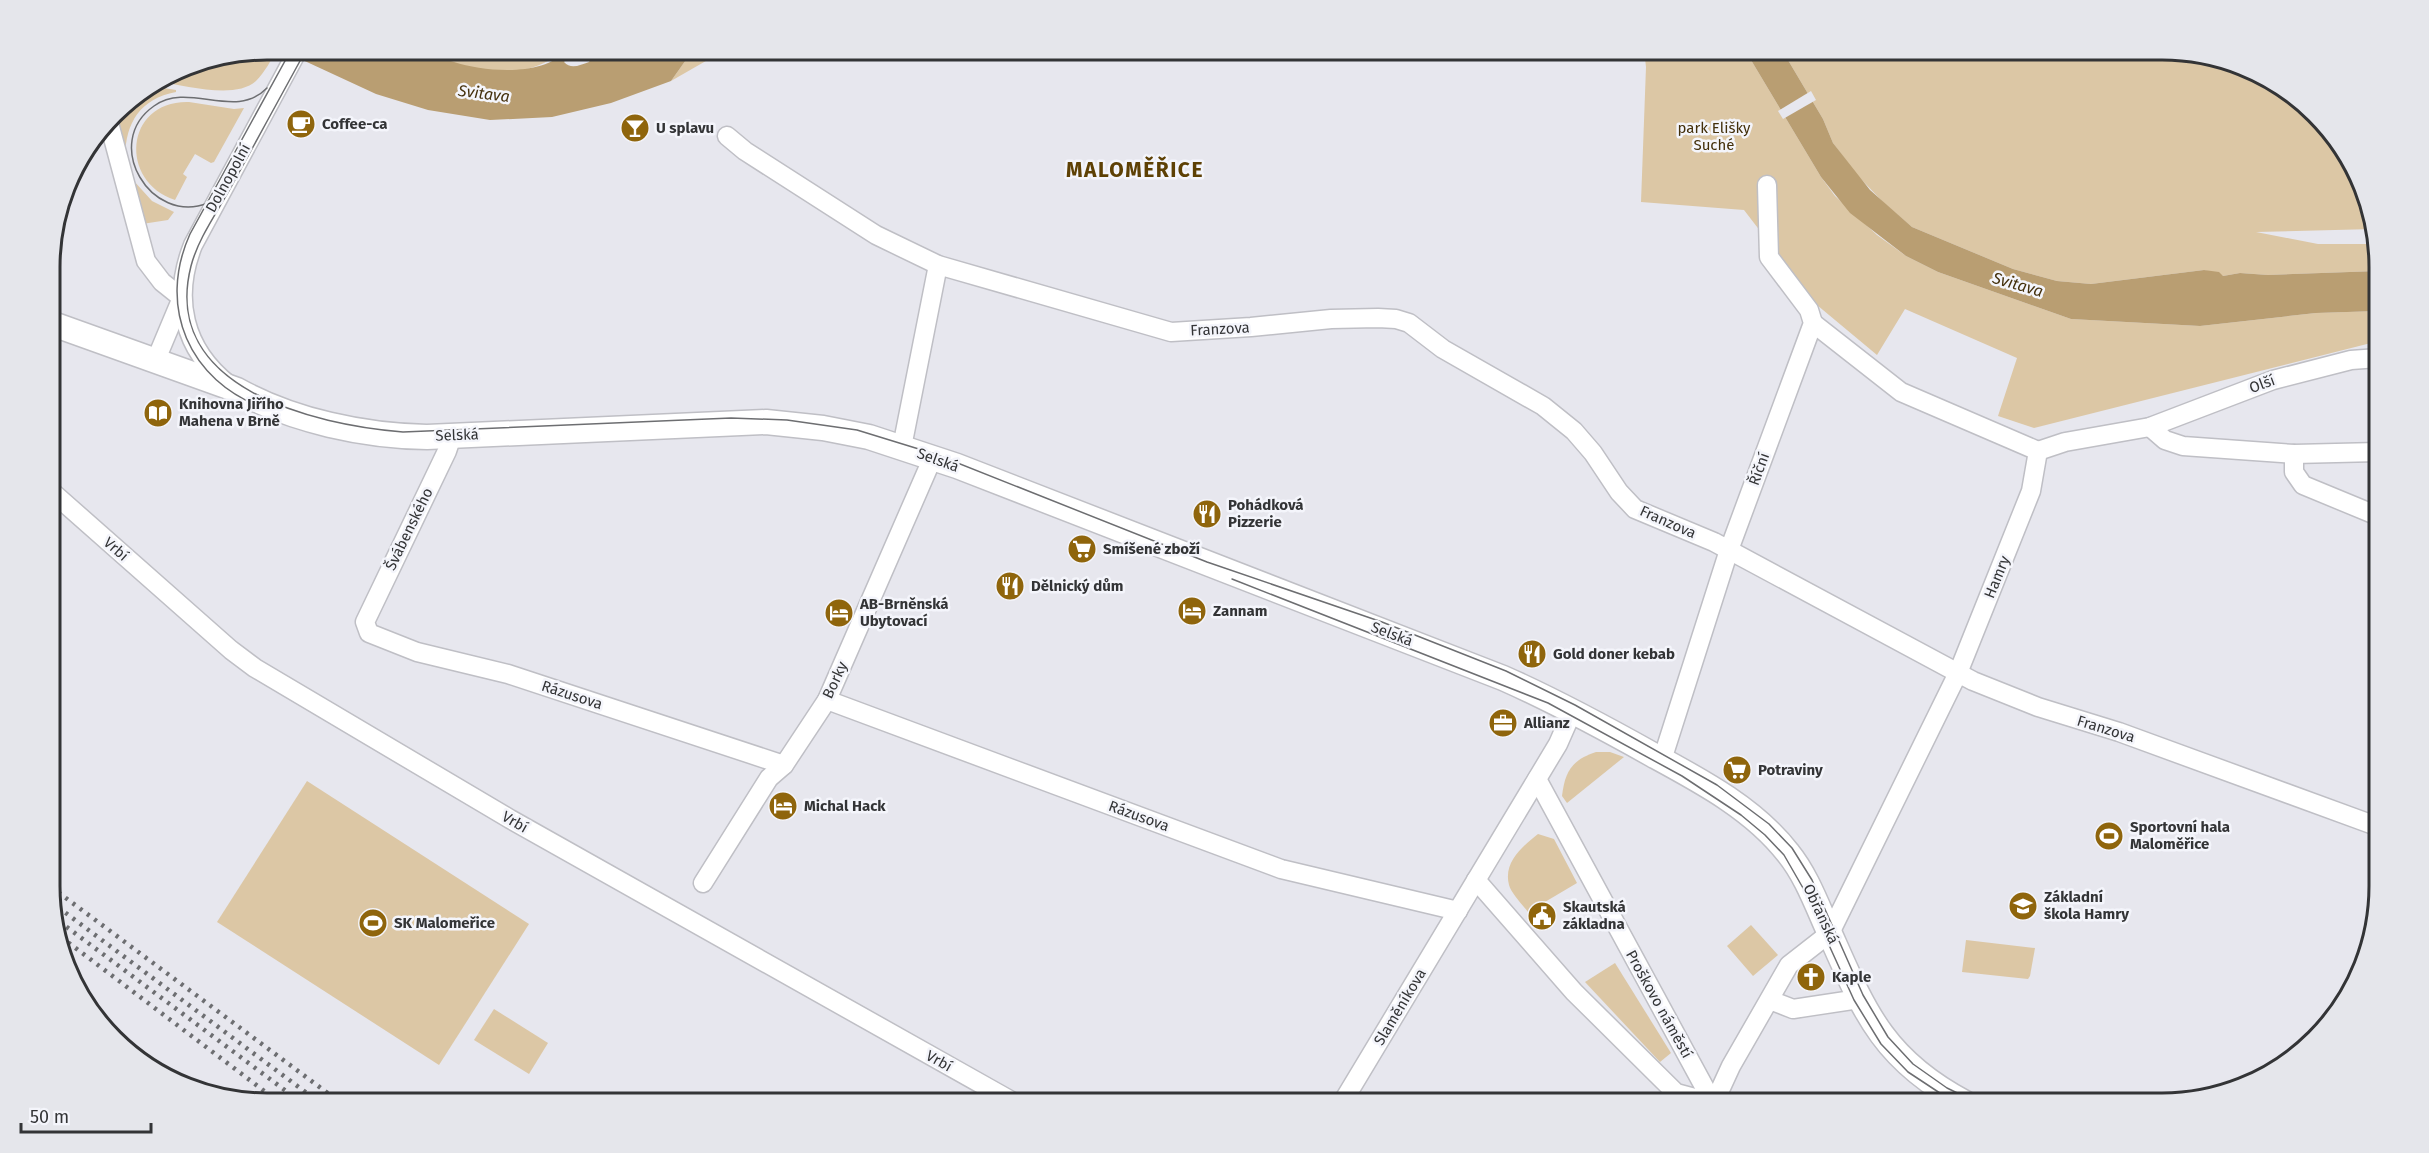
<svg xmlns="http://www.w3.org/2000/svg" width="2429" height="1153" viewBox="0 0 2429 1153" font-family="'Fira Sans',sans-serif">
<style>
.green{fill:#dcc7a5}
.water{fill:#b99e72}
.pier{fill:#e7e7ee}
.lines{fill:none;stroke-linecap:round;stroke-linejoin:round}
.street-casing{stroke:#bfbfc5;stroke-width:21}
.secondary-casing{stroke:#bfbfc5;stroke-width:27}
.street{stroke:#fff;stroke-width:18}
.secondary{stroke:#fff;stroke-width:24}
.tram{stroke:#6d6e71;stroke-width:1.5}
.rail{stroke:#6d6e71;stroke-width:4.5;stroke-dasharray:3 6;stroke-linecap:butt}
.labels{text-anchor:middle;stroke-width:5;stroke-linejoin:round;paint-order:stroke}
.poi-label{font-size:15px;font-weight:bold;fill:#333436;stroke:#f4f5fb;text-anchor:start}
.park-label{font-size:15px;fill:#432f0a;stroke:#f4f5fb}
.street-label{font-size:15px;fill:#333436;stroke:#f4f5fb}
.water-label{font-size:16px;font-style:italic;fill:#45310d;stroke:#f4f5fb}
.district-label{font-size:21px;font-weight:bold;letter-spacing:1.5px;fill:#5e4105;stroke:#f4f5fb}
.rim{fill:none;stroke:#333436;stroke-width:3}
</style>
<rect width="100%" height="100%" fill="#e7e7ee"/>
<g class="green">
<path d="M267 50H277C271 60 265 72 256 81 235 100 185 85 159 82L184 66Z"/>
<path d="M418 50H567C561 56 555 57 548 61 510 82 456 67 418 50Z"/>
<polygon points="693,50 725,50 671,81"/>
<polygon points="1644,50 1745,50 1821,177 1835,196 1877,235 1906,256 1938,272 2071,319 2200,326 2316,313 2378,311 2378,343 2371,343 2034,428 1998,416 2017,358 1905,309 1877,355 1817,305 1744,210 1641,202 1646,67"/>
<polygon points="1782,50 2162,50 2246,66 2296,105 2295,110 2303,110 2335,135 2374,229 2256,232 2318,244 2378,244 2378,271 2268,275 2240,273 2223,276 2204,270 2091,284 2057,281 2013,269 1912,227 1884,203 1857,175 1833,143 1823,119"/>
<path d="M151 86 176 90V92C140 99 126 122 125 157L115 114 123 104Z"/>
<path d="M189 102 234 109 244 108 214 162 211 163 195 154 183 174 187 177 175 200C118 181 125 100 189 102Z"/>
<polygon points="133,180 152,201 174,212 168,220 142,224"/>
<path d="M1596 752H1610L1624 757 1567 803 1562 796C1565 771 1572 760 1596 752Z"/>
<polygon points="307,781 529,924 439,1065 217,922"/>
<path d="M1538 834 1554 839 1577 883 1528 912C1522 904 1511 893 1509 885 1503 862 1523 846 1538 834Z"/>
<polygon points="1751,925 1778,955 1753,976 1727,946"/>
<polygon points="1966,940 2035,948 2030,976 2028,979 1962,972"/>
<polygon points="1615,963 1671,1053 1660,1062 1585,982"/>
<polygon points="494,1009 548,1043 529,1074 474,1040"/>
</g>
<g class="water">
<path d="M281 50C325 50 370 48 414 50 427 50 442 59 454 62 486 72 543 77 567 50H573L564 62C571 70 580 65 589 62L595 50H693L671 81 611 103 552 117 490 120 428 110 376 94Z"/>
<polygon points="1745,50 1782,50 1823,119 1833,143 1870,190 1912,227 2013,269 2057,281 2091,284 2204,270 2219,272 2223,276 2240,273 2268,275 2378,271 2378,311 2316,313 2200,326 2071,319 1938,272 1906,256 1850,213 1821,177"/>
</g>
<polygon class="pier" points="1811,91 1816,100 1783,119 1778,111"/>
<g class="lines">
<g class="street-casing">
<g id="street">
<polyline points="109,123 146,261 162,282 182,298"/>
<polyline points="727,136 745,151 876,235 938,265 1171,332 1251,327 1331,319 1378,318 1396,319 1409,323 1443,349 1543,406 1574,431 1593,453 1619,492 1635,509 1714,542 1973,681 2038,707 2119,732 2379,827"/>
<polyline points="1813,323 1901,392 2038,451"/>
<polyline points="155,362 181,300"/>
<path d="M229 385C183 349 172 298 193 245L298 50"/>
<polyline points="2150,427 2165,440 2183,446 2294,454 2378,452"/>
<polyline points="452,436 447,451 365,622 369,633 417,652 508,674 784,765"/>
<polyline points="902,447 938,265"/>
<polyline points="2038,451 2065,442 2150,427 2273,380 2351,360 2378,358"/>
<polyline points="2294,454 2294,472 2303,485 2378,516"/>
<polyline points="51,491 231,650 255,668 510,819 1015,1103"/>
<polyline points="827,700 1281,869 1458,911"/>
<polyline points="1662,760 1729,550 1813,323 1809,310 1769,257 1767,185"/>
<polyline points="1537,779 1713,1103"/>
<polyline points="1476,880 1574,992 1676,1093 1713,1103"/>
<polyline points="703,883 769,778 784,765 827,700 933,457"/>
<polyline points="1770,1000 1793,1009 1859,999"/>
<polyline points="1342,1103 1558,744 1573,710"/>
<polyline points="1714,1103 1731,1066 1789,965 1830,933 1833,927 1958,673 2031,491 2038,451"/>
</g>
</g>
<g class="secondary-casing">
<path id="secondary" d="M50 323 237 390C293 421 364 436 427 437L766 422 823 428 869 437 957 466 1503 678C1555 701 1603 727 1653 755 1701 781 1754 809 1788 853 1805 874 1815 900 1826 925 1863 1008 1880 1058 1965 1103"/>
</g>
<use href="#street" class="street"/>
<use href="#secondary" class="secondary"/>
<g class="tram">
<path d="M306 50C281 96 255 143 230 189 216 214 198 239 191 266 160 388 314 425 403 432L731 418 787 420 857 430 935 454 1207 562 1382 622 1506 671 1575 705 1717 785 1769 824 1792 848 1812 880 1863 995 1888 1037 1913 1064 1947 1088 1978 1103"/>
<path d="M208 203C151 226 101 143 154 106 189 81 235 121 267 88"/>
<path d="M264 408C189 381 157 307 190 234L291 50"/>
<polyline points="1232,579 1548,703 1682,776 1741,815 1765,835 1784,855 1803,888 1854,1000 1881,1044 1908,1072 1955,1103"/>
</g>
<g class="rail">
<polyline points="51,887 341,1103"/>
<polyline points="51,902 320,1103"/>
<polyline points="52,916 302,1103"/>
<polyline points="61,937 280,1103"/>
</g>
</g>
<defs>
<g id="cafe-disc" transform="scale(1.5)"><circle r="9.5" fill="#8f650c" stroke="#f4f5fb"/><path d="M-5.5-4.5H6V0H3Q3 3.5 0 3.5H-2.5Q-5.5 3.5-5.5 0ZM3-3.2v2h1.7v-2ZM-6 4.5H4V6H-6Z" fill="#fff"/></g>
<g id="bar-disc" transform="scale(1.5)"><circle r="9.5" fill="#8f650c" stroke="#f4f5fb"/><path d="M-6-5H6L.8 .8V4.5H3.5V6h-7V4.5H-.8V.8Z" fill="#fff"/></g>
<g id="library-disc" transform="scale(1.5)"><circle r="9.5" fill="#8f650c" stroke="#f4f5fb"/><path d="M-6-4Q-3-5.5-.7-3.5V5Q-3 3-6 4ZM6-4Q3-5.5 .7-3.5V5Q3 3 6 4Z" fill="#fff"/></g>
<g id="restaurant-disc" transform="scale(1.5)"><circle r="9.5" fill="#8f650c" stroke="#f4f5fb"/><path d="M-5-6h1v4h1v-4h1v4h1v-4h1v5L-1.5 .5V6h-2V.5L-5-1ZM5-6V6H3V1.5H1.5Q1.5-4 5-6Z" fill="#fff"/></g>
<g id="supermarket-disc" transform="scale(1.5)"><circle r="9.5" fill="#8f650c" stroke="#f4f5fb"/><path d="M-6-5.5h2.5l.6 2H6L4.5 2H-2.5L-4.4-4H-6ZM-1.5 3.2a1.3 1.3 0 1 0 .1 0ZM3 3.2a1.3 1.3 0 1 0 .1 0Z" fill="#fff"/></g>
<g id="hotel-disc" transform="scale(1.5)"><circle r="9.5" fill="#8f650c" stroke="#f4f5fb"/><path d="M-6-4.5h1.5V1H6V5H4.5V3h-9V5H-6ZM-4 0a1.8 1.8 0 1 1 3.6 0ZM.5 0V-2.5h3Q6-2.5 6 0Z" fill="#fff"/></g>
<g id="office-disc" transform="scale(1.5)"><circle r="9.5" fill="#8f650c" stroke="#f4f5fb"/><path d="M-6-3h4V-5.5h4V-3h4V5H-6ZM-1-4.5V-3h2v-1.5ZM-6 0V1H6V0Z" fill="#fff"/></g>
<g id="stadium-disc" transform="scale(1.5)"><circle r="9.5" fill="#8f650c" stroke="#f4f5fb"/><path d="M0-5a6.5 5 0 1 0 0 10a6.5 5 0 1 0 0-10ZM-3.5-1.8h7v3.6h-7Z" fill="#fff"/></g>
<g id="school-disc" transform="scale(1.5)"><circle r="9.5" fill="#8f650c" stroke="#f4f5fb"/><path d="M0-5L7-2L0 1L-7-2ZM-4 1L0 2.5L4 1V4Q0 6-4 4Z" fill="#fff"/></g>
<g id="civic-disc" transform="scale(1.5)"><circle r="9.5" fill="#8f650c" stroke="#f4f5fb"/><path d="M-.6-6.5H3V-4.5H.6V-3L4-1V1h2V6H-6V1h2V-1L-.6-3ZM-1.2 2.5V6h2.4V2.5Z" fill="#fff"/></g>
<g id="church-disc" transform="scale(1.5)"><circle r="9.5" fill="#8f650c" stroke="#f4f5fb"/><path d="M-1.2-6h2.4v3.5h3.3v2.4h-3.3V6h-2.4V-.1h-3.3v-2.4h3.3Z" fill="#fff"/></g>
</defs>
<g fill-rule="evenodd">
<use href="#cafe-disc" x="301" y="124"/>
<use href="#bar-disc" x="635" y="128"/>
<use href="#library-disc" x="158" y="413"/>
<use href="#restaurant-disc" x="1207" y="514"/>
<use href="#supermarket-disc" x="1082" y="549"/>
<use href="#restaurant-disc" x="1010" y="586"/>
<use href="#hotel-disc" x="1192" y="611"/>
<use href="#hotel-disc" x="839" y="613"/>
<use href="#restaurant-disc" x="1532" y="654"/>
<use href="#office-disc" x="1503" y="723"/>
<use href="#supermarket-disc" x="1737" y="770"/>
<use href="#hotel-disc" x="783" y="806"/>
<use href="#stadium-disc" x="2109" y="836"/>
<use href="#school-disc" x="2023" y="906"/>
<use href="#civic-disc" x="1542" y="916"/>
<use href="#stadium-disc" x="373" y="923"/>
<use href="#church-disc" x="1811" y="977"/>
</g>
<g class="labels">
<g class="poi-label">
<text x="322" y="129">Coffee-ca</text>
<text x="656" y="133">U splavu</text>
<text x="179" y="409">Knihovna Jiřího<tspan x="179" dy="17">Mahena v Brně</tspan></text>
<text x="1228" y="510">Pohádková<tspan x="1228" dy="17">Pizzerie</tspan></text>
<text x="1103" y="554">Smíšené zboží</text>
<text x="1031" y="591">Dělnický dům</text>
<text x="860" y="609">AB-Brněnská<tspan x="860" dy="17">Ubytovací</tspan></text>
<text x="1213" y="616">Zannam</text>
<text x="1553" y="659">Gold doner kebab</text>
<text x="1524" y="728">Allianz</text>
<text x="1758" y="775">Potraviny</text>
<text x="804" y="811">Michal Hack</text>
<text x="2130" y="832">Sportovní hala<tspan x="2130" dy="17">Maloměřice</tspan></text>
<text x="2044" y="902">Základní<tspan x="2044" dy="17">škola Hamry</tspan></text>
<text x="1563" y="912">Skautská<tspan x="1563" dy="17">základna</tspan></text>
<text x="394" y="928">SK Malomeřice</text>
<text x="1832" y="982">Kaple</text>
</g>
<g class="park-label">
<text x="1714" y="133">park Elišky<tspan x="1714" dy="17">Suché</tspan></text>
</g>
<g class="street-label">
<text transform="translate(228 178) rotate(-61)" y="5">Dolnopolní</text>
<text transform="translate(1220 329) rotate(-3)" y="5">Franzova</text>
<text transform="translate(2262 384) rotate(-20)" y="5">Olší</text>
<text transform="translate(457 435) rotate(-2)" y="5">Selská</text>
<text transform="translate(938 460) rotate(20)" y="5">Selská</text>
<text transform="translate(1759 469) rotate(-70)" y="5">Říční</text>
<text transform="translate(1668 522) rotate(24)" y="5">Franzova</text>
<text transform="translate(409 529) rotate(-64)" y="5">Švábenského</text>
<text transform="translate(116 549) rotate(41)" y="5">Vrbí</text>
<text transform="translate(1997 577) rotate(-68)" y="5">Hamry</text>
<text transform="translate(1392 634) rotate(21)" y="5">Selská</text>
<text transform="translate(835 680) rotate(-65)" y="5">Borky</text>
<text transform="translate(572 695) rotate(18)" y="5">Rázusova</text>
<text transform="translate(2106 729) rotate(17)" y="5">Franzova</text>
<text transform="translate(1139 816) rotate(20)" y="5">Rázusova</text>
<text transform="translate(515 822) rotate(30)" y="5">Vrbí</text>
<text transform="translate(1821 914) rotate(65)" y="5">Obřanská</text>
<text transform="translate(1659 1004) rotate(61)" y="5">Proškovo náměstí</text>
<text transform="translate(1400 1007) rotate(-59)" y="5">Slaměníkova</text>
<text transform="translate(939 1061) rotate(29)" y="5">Vrbí</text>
</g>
<g class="water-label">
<text transform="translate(484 93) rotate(7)" y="6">Svitava</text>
<text transform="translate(2018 284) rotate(16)" y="6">Svitava</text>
</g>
<g class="district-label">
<text x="1135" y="177">MALOMĚŘICE</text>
</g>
</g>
<path d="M0 0H2429V1153H0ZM267 60H2162A207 207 0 0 1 2369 267V886A207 207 0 0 1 2162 1093H267A207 207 0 0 1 60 886V267A207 207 0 0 1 267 60Z" fill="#e5e6eb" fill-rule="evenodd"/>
<path class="rim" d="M267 60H2162A207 207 0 0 1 2369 267V886A207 207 0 0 1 2162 1093H267A207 207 0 0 1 60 886V267A207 207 0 0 1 267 60Z"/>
<path d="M21 1123v9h130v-9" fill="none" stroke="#333436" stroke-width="3"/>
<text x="30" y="1123" font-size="18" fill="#333436" stroke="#f4f5fb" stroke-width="4.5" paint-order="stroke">50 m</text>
</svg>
